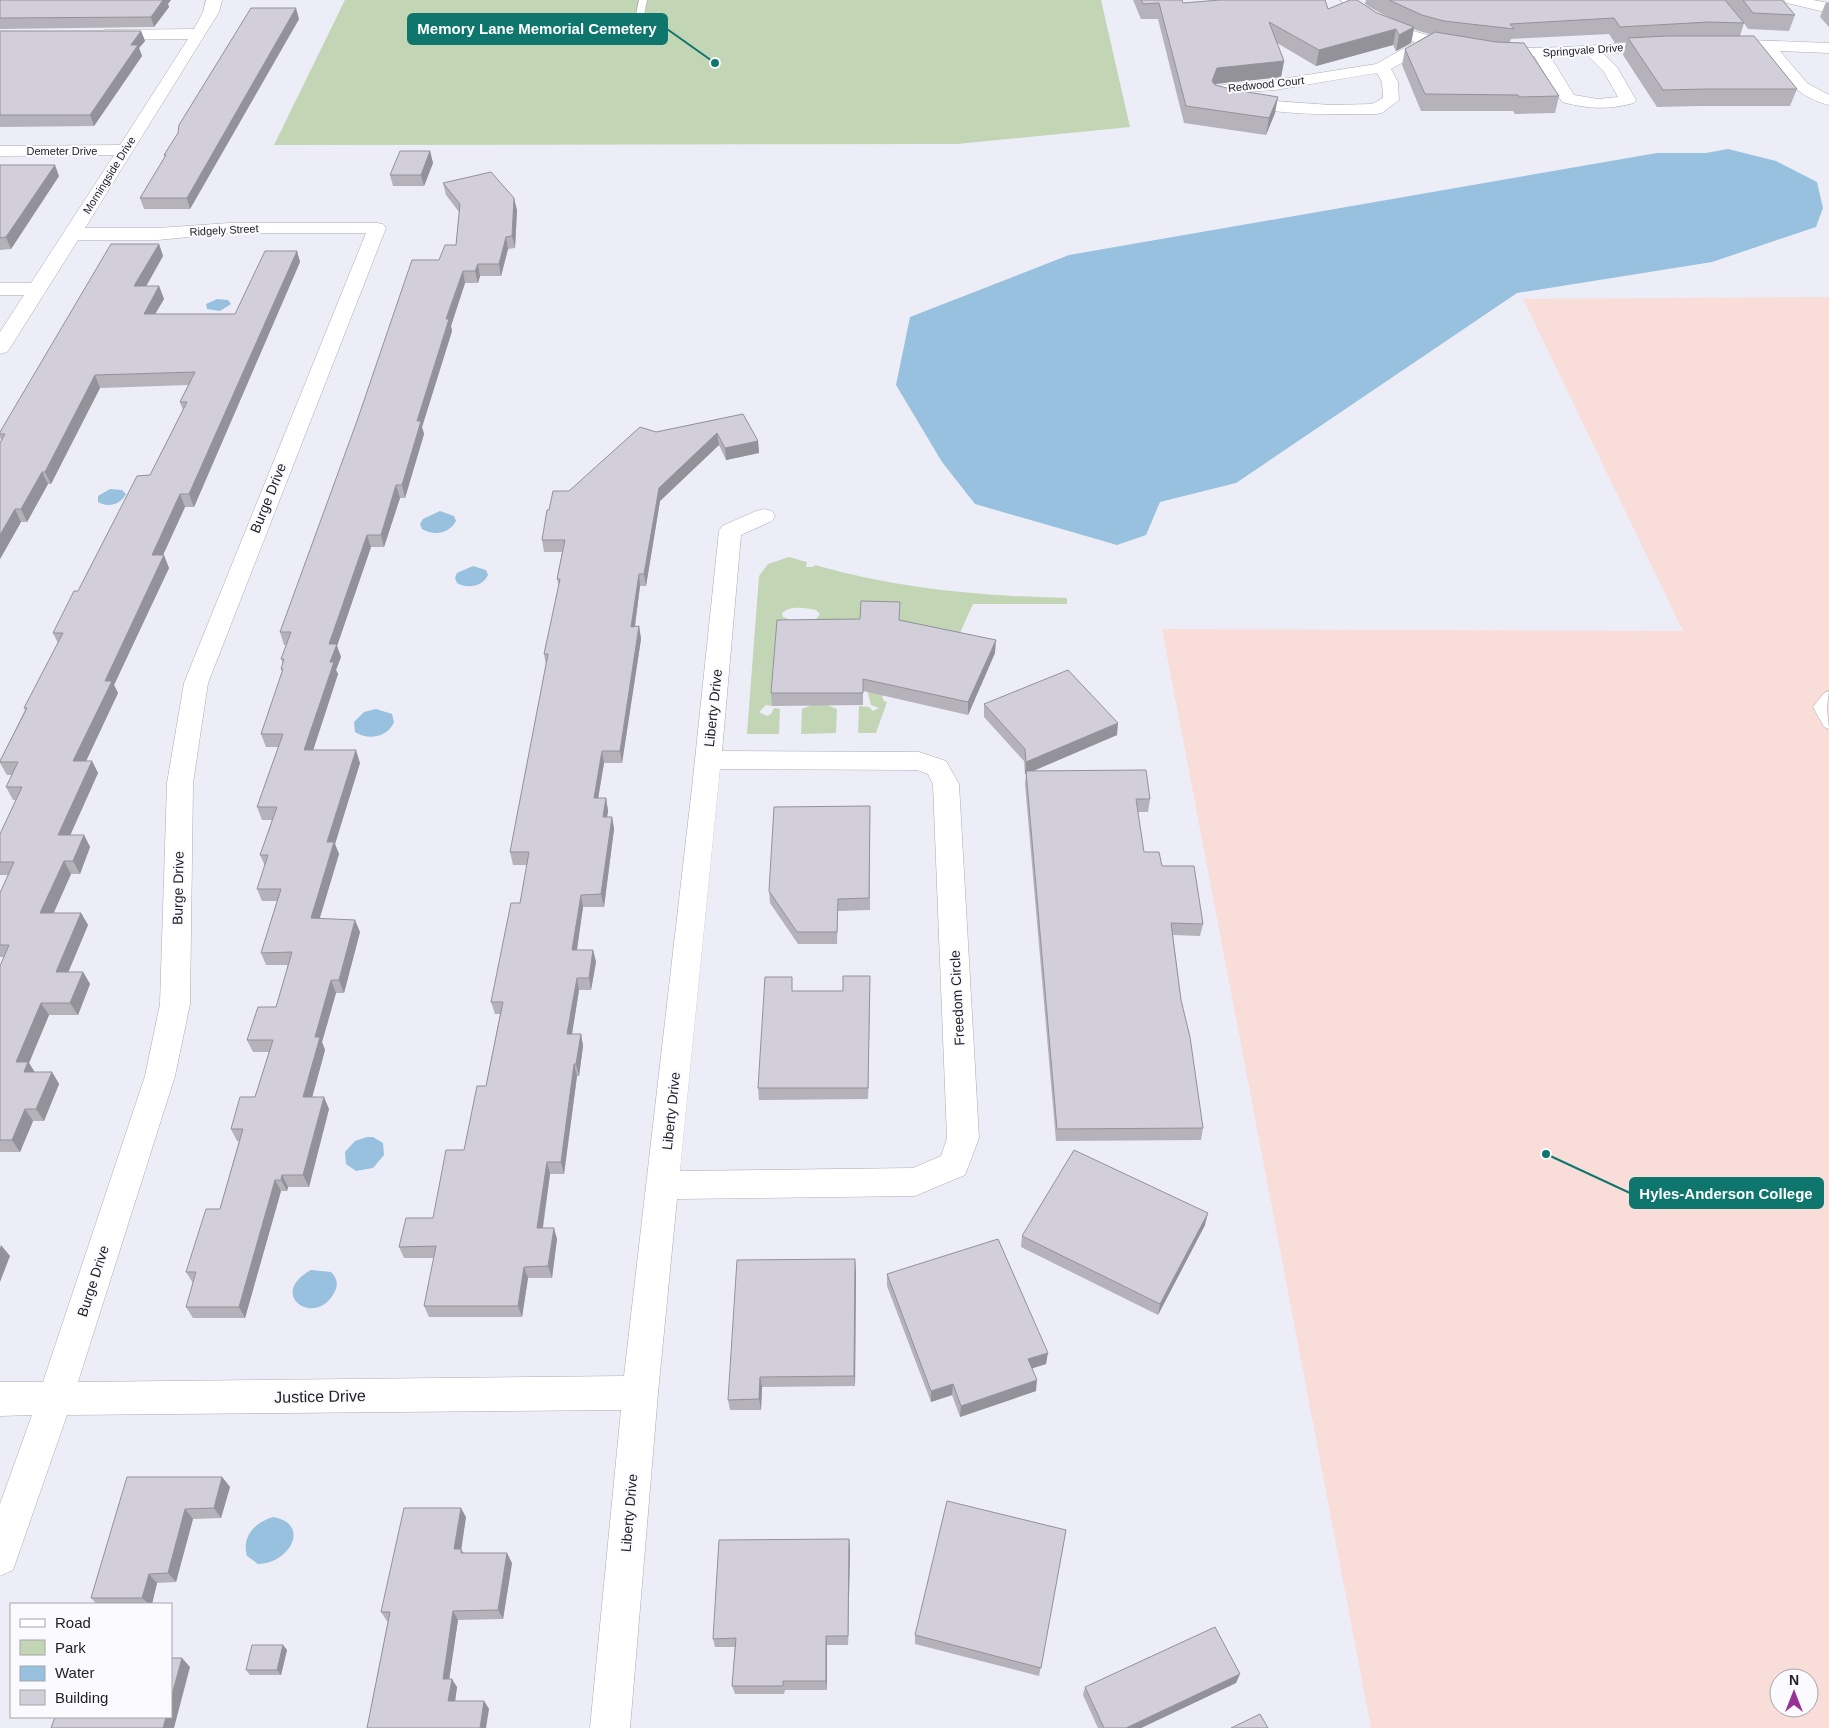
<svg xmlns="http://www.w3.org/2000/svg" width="1829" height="1728" viewBox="0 0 1829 1728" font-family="Helvetica,sans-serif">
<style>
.education{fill:#f8ddd9;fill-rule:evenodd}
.green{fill:#c2d5b4}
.water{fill:#97c1de}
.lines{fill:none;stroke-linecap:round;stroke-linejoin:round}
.service-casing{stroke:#acabb5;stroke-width:1}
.minor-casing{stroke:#acabb5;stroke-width:1}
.service{fill:#fff;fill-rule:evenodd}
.minor{fill:#fff;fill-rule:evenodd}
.wall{fill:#b5b2bb}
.shaded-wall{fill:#939199}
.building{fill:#d2cfda;stroke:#939199}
.labels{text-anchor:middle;stroke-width:4;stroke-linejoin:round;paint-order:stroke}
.far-street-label{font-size:11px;fill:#232327;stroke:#fbfbff}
.street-label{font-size:14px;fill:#232327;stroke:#fbfbff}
.near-street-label{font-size:16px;fill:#232327;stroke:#fbfbff}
.leader{fill:none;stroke:#0f766e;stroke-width:2}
.callout-dot{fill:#0f766e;stroke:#fbfbff;stroke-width:2}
.callout{fill:#0f766e;stroke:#0f766e;stroke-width:2}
.callout-label{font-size:15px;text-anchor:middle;font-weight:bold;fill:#fff}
</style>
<rect width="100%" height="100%" fill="#ededf7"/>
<path class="education" d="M1829 297V1728H1371L1162 629 1683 631 1523 299ZM1779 1678H1809V1708H1779Z"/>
<g class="green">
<polygon points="345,0 1101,0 1130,127 957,144 274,145"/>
<path d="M789 557 807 562 806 567H813L815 565C898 589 981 596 1067 598V604H973L959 635 882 696 884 701 887 702 876 733H858L859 706 869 707 873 711 879 708 871 705 864 678 801 633 802 619H816L820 614 816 610C806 608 790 605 782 613L783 617 791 620 775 666 772 668 775 674 772 706 766 705 759 712 767 716 771 714 774 708 780 709 779 734H747L759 576 768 564Z"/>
<polygon points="812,705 827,705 837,709 836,733 801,734 802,709"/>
</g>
<g class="water">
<polygon points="1728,149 1776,161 1817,182 1823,208 1816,227 1712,262 1517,293 1236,483 1160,502 1146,535 1117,545 975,504 942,462 896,385 910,317 1069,255 1657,153 1706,153"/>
<polygon points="217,299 228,300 231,304 220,311 207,309 206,304"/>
<path d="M110 489 122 490 126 494C120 505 108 508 98 502V496Z"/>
<path d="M440 511 454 516 456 521C449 534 434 536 422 529L420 524 423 519Z"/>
<path d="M473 566 486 570 488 575C482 587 468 589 457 583L455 578 457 573Z"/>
<path d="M376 709 392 714 394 722C388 737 368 741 355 732L354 722 364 712Z"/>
<polygon points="367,1137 373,1137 383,1143 384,1155 373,1168 356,1171 346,1164 345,1152 355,1141"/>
<path d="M311 1270 331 1272C337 1278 339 1285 334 1293 316 1328 266 1295 311 1270Z"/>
<path d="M273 1517C312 1524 289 1564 258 1564L247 1556C241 1536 256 1522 273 1517Z"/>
</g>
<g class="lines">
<g class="service-casing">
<g id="service">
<polygon points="639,0 647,0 642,25 638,28 634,25"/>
<polygon points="1829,691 1827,708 1829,729 1824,727 1813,707 1824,693"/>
</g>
</g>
<g class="minor-casing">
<g id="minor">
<path d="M206 0H222L219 12 85 228H158L229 223H377L383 224 386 228 208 683 193 783 190 1004 175 1076 78 1382 624 1376 692 788 719 531 722 526 756 511 764 509 772 511 775 516 772 521 741 535 722 751 919 752 946 761 959 784 979 1138 965 1175 915 1196 677 1199 658 1393 630 1728H590L621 1410 67 1415 13 1570 0 1576V1504L32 1415 0 1416V1382H43L145 1076 160 1004 167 783 184 683 366 233H229L158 240H78L10 348 7 352 0 354V332L24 295H0V283H31L114 155 0 156V146L120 145 188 39 105 40 97 35 105 30 194 29 203 12ZM720 769 917 770 928 774 933 784 947 1138 941 1156 913 1168 680 1171Z"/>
<path d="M1340 0C1366 0 1364 8 1384 19 1405 30 1430 36 1453 41 1521 54 1595 45 1663 40L1671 45 1663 50 1604 54 1617 67 1636 100 1634 103C1609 110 1587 109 1562 102L1534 56C1499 55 1466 53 1432 46L1391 69 1398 82 1399 100 1382 113 1376 114C1321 115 1266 115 1213 99L1211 96 1215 86 1275 80 1376 64 1415 42 1373 25ZM1587 55 1604 72 1618 97 1598 99 1574 95 1550 56ZM1377 73 1382 82 1383 98 1372 104 1331 105 1247 99 1228 93 1275 90Z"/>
<polygon points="1784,0 1813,0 1829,3 1829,13 1787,3"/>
<path d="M1723 39 1829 43V53L1780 51 1807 83 1829 95V105C1794 96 1784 76 1763 50L1717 47 1715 44 1717 41Z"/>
</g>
</g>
<use href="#service" class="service"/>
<use href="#minor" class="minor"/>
</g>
<g class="wall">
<polygon points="0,0 168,4 169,7 154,27 0,29"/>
<polygon points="1133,0 1182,0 1183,3 1328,9 1377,13 1390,18 1373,9 1365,4 1366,0 1782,0 1795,15 1789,31 1748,29 1744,23 1740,36 1797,89 1790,106 1700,106 1657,107 1623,55 1626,42 1615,43 1609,34 1511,39 1510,42 1559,96 1555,113 1515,114 1513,111 1421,111 1402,65 1405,49 1430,34 1419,31 1414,29 1411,43 1396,51 1393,45 1316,66 1277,43 1284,61 1281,77 1215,84 1275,113 1266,135 1184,123 1158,19 1141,19"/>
<polygon points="1826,2 1829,3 1829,27 1820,17"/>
<polygon points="299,19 190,209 144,209 140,198 165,157 164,155 178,133"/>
<polygon points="0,31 141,31 145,41 139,48 142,56 94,126 0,127"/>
<polygon points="430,151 433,163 424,186 393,186 390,175"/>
<polygon points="0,165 59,176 11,249 0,250"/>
<polygon points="443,183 517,210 515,248 508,249 501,276 480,276 478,283 465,283 451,326 452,331 422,427 424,434 405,498 400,498 384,547 371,547 337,646 341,657 336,670 338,674 313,750 360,763 335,844 339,854 319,919 360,932 344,993 336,993 322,1042 325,1050 312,1097 329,1109 309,1187 288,1187 287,1191 281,1191 245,1318 193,1318 186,1307 193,1283 186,1272 220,1209 239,1141 237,1141 231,1129 255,1097 269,1052 253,1052 247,1040 276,1007 289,965 266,965 261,953 277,901 262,901 257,889 265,866 260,855 272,820 262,820 257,807 278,747 266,747 261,734 282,672 281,669 283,664 281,659 286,645 284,645 280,632 439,260 456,245 459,212 446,195"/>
<polygon points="159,244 163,256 146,286 159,286 164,299 155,314 235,314 297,251 300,262 194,507 185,507 163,555 169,568 114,685 118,693 86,761 92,761 98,773 70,835 84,835 90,847 80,874 71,874 53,913 81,913 88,925 68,972 83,972 90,984 78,1015 49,1015 29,1063 34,1072 52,1072 59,1084 44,1121 33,1121 20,1152 0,1152 0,966 4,957 0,957 0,893 8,875 0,875 0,834 16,800 13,800 6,787 12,775 7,775 0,763 0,761 25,710 24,708 58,643 53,633 150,475 183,410 180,402 188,385 100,388 51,484 48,484 27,522 21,522 0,559 0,443 1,440 0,437 0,432"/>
<polygon points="743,414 758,441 759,453 726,460 719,445 660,501 646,586 640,586 635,627 639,626 641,639 622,763 604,763 598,798 606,798 608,811 607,817 612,817 614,829 604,907 583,907 577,950 593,950 596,962 591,990 579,990 572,1034 581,1034 583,1046 579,1076 577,1076 564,1174 550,1174 543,1228 557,1239 552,1278 528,1278 522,1317 429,1317 424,1306 434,1258 404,1258 399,1247 433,1218 464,1150 486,1086 500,1014 495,1014 491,1002 520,903 527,865 513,865 510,852 546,665 544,654 559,587 557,579 562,552 544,552 542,540 549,510 569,491 656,432"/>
<polygon points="900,620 995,653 968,715 863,691 863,705 772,706 771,693"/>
<polygon points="984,704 1117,735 1033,771 1150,799 1148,812 1137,812 1144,852 1162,866 1203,924 1200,936 1173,935 1181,1000 1203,1128 1201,1140 1056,1141 1025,784 1026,774 1025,774 1024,761 984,717"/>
<polygon points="870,806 870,910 838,911 837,944 798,944 770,903 769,891"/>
<polygon points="870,976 868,1099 759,1100 758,1088 793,991 843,991"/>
<polygon points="1205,1225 1158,1315 1021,1247 1022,1236"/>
<polygon points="856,1270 855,1386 762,1387 761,1410 730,1410 728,1400"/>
<polygon points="887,1274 1046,1364 1032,1368 1036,1391 960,1417 952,1395 931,1402 887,1286"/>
<polygon points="222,1477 230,1487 221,1518 193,1519 176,1582 157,1583 152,1604 97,1604 91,1598 99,1572"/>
<polygon points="466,1517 461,1549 464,1553 512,1563 503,1619 458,1620 449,1679 457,1687 455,1701 484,1701 489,1709 367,1728 388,1621 387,1621 381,1612"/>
<polygon points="1066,1530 1039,1676 915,1644 915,1635"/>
<polygon points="849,1539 850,1548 848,1645 827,1645 827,1690 785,1690 784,1694 735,1694 732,1686 735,1647 715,1647 713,1639"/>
<polygon points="283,1645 287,1650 281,1675 250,1675 246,1670"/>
<polygon points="1236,1683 1141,1728 1098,1728 1083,1695 1085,1687"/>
</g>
<g class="shaded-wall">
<polygon points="163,0 171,0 168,4 169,7 154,27 151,17"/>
<polygon points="296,8 299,19 190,209 187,198"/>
<polygon points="1414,27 1411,43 1396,51 1399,35"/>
<polygon points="1396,29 1393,45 1316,66 1319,50"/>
<polygon points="141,31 145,41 139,48 142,56 94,126 90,115 131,45"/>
<polygon points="1284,61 1281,77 1215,84 1209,97 1212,81 1217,68"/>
<polygon points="1278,97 1275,113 1266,135 1269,118"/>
<polygon points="430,151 433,163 424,186 421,175"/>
<polygon points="55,165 59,176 11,249 6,237"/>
<polygon points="514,198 517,210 515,248 512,236"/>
<polygon points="506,237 508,249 501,276 499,264"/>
<polygon points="159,244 163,256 139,299 134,286"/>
<polygon points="297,251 300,262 194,507 189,494"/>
<polygon points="478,264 480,276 478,283 475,271"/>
<polygon points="463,271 465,283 451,326 452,331 422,427 424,434 405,498 402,485 417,421 446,319"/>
<polygon points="159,286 164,299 148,326 144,314"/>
<polygon points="95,375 100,388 51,484 45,472"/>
<polygon points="717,433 719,445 660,501 646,586 644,574 659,488"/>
<polygon points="758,441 759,453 726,460 725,448"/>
<polygon points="42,472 48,484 27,522 21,509"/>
<polygon points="396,485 400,498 384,547 381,535"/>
<polygon points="180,494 185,507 157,568 152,555"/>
<polygon points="15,509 21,522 0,559 0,535"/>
<polygon points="367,535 371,547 337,646 341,657 336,670 338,674 309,763 304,750 330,662 329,644"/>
<polygon points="164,555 169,568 114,685 118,693 80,774 73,761 105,681"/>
<polygon points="639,574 640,586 633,639 631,627"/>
<polygon points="639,626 641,639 622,763 620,751"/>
<polygon points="996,640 995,653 968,715 968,702"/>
<polygon points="1118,723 1117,735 1026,774 1026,771 1026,774 1025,774 1026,762"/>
<polygon points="356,750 360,763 335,844 339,854 316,931 311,918 327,842"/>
<polygon points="602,751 604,763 596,811 594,798"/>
<polygon points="92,761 98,773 65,847 58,835"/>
<polygon points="606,798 608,811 605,829 603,817"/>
<polygon points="612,817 614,829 604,907 601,894"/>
<polygon points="84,835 90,847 80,874 73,861"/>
<polygon points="64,861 71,874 48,926 40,913"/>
<polygon points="581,895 583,907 575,962 572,950"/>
<polygon points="81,913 88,925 63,985 56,972"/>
<polygon points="355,920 360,932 344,993 339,980"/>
<polygon points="593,950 596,962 591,990 589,978"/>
<polygon points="83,972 90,984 78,1015 70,1003"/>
<polygon points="870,976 870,988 868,1099 868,1088"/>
<polygon points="577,978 579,990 570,1046 567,1034"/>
<polygon points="331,980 336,993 322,1042 325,1050 309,1109 303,1097 315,1037"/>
<polygon points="41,1003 49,1015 29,1063 36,1074 32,1084 16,1062"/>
<polygon points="581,1034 583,1046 579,1076 576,1064"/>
<polygon points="574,1064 577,1076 564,1174 561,1162"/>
<polygon points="52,1072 59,1084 44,1121 36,1109"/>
<polygon points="324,1097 329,1109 309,1187 303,1175"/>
<polygon points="25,1109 33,1121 20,1152 12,1140"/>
<polygon points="547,1162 550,1174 541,1239 537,1228"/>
<polygon points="282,1175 288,1187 287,1191 281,1180"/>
<polygon points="275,1180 281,1191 245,1318 239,1307"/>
<polygon points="1208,1213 1205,1225 1158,1315 1160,1304"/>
<polygon points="554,1228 557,1239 552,1278 548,1266"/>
<polygon points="1,1245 10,1256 0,1282 0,1248"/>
<polygon points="855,1259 856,1270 855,1386 854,1376"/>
<polygon points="524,1267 528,1278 522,1317 518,1306"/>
<polygon points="1048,1353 1046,1364 1027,1370 1028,1359"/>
<polygon points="760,1377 762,1387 761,1410 759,1399"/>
<polygon points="1037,1380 1036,1391 960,1417 961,1406"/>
<polygon points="953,1384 952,1395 931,1402 931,1391"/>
<polygon points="222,1477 230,1487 221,1518 214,1508"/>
<polygon points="461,1508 466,1517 460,1558 454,1549"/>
<polygon points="185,1509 193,1519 176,1582 168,1573"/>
<polygon points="849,1539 850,1548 848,1645 848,1636"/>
<polygon points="507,1553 512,1563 503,1619 498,1610"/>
<polygon points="149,1574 157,1583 152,1604 149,1604 142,1598"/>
<polygon points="453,1611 458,1620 448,1687 443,1679"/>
<polygon points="826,1636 827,1645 827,1690 826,1681"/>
<polygon points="283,1645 287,1650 281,1675 277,1670"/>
<polygon points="182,1658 190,1667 174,1728 163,1728 166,1717 171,1717 171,1698"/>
<polygon points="1240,1674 1236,1683 1141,1728 1126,1728"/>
<polygon points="452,1679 457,1687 454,1709 448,1701"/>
<polygon points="484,1701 489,1709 486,1728 480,1728"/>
</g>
<g class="building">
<polygon points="0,0 163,0 151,17 0,18"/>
<polygon points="1141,0 1182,0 1183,3 1220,0 1325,0 1328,9 1350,0 1357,0 1377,13 1414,27 1399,35 1396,29 1319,50 1269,22 1284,61 1217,68 1212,81 1215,85 1235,90 1278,97 1269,118 1186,106 1159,3 1143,4"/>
<polygon points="1389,0 1725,0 1744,23 1709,22 1620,27 1614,18 1510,24 1514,29 1444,21 1422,15"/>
<polygon points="1743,0 1782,0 1795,15 1753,13"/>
<polygon points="251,8 296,8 187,198 140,198 166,155 164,155 178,133 179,125"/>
<polygon points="0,31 141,31 131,45 138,45 90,115 0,115"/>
<polygon points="1435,32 1496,42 1524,43 1559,96 1519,97 1518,95 1425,94 1405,49"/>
<polygon points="1667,36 1754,36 1797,89 1705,89 1663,90 1628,38"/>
<polygon points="400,151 430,151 421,175 390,175"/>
<polygon points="0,165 55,165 6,237 0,238"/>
<polygon points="491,172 514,198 512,236 506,237 499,264 478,264 475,271 463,271 446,319 449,319 417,421 421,421 402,485 396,485 381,535 367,535 329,644 337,644 330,662 334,662 304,750 356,750 327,842 334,842 311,918 355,920 339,980 331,980 315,1037 320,1037 303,1097 324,1097 303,1175 282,1175 281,1180 275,1180 239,1307 186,1307 196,1272 186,1272 206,1209 220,1209 243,1129 231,1129 240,1097 255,1097 273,1040 247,1040 258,1007 276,1007 292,952 261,953 281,889 257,889 268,855 260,855 277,807 257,807 283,734 261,734 283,669 281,669 284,659 281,659 291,632 280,632 357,421 412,260 439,260 445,245 456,245 460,204 443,183"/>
<polygon points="111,244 159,244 134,286 159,286 144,314 235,314 265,251 297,251 189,494 180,494 152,555 164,555 105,681 112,681 73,761 92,761 58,835 84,835 73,861 64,861 40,913 81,913 56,972 83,972 70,1003 41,1003 16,1062 28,1062 24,1072 52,1072 36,1109 25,1109 12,1140 0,1140 0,966 9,945 0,945 0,893 14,862 0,862 0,834 22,787 6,787 18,762 0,762 0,761 27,708 24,708 63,633 53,633 74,591 78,591 137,476 150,475 187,402 180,402 195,372 95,375 45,472 42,472 21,509 15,509 0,535 0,443 5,434 0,434 0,432"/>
<polygon points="743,414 758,441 725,448 717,433 659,488 644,574 639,574 631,627 639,626 620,751 602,751 594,798 606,798 603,817 612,817 601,894 581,895 572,950 593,950 589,978 577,978 567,1034 581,1034 576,1064 574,1064 561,1162 547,1162 537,1228 554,1228 548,1266 524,1267 518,1306 424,1306 436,1246 399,1247 406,1218 433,1218 446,1150 464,1150 477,1086 486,1086 503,1002 491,1002 511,903 520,903 529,852 510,852 548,654 544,654 560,579 557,579 565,540 542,540 547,510 549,510 553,491 569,491 640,427 656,432"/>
<polygon points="861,601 900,602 899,620 996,640 968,702 863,679 863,693 771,693 777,620 860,619"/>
<polygon points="1068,670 1118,723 1026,762 1025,749 984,704"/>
<polygon points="1146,770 1150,799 1136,799 1144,852 1159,852 1162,866 1194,866 1203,924 1171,923 1181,1000 1190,1037 1203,1128 1057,1129 1026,771"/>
<polygon points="870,806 869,898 838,899 837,932 797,932 769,891 774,807"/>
<polygon points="843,976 870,976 868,1088 758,1088 765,977 792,977 792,991 843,991"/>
<polygon points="1074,1150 1208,1213 1160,1304 1022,1236"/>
<polygon points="998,1239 1048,1353 1028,1359 1037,1380 961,1406 953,1384 931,1391 887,1274"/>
<polygon points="855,1259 854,1376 760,1377 759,1399 728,1400 737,1260"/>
<polygon points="127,1477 222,1477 214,1508 185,1509 168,1573 149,1574 142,1598 91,1598"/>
<polygon points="947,1501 1066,1530 1041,1668 915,1635"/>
<polygon points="404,1508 461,1508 454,1549 461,1549 461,1553 507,1553 498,1610 453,1611 443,1679 452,1679 448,1701 484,1701 480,1728 367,1728 390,1612 381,1612"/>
<polygon points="849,1539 848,1636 826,1636 826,1681 783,1681 783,1686 732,1686 736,1638 713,1639 719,1540"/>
<polygon points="1215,1627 1240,1674 1126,1728 1104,1728 1085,1687"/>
<polygon points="252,1645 283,1645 277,1670 246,1670"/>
<polygon points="171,1658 182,1658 171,1698"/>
<polygon points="1260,1714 1268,1728 1231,1728"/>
<polygon points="55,1717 166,1717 163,1728 51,1728"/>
</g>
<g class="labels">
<g class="far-street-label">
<text transform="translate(1583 50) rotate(-4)" y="4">Springvale Drive</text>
<text transform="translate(1266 84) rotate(-6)" y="4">Redwood Court</text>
<text x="62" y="155">Demeter Drive</text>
<text transform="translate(109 175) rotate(-58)" y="4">Morningside Drive</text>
<text transform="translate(224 230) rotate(-3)" y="4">Ridgely Street</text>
</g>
<g class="street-label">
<text transform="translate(268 498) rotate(-68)" y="5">Burge Drive</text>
<text transform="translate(713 708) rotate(-84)" y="5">Liberty Drive</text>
<text transform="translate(178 888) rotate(-89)" y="5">Burge Drive</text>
<text transform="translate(957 998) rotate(-93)" y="5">Freedom Circle</text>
<text transform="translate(671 1111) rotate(-84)" y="5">Liberty Drive</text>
<text transform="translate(93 1281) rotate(-72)" y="5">Burge Drive</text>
<text transform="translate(629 1513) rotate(-85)" y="5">Liberty Drive</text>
</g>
<g class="near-street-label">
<text transform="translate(320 1396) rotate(-1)" y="6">Justice Drive</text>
</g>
</g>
<path class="leader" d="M715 63L667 29M1546 1154L1630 1193"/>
<g class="callout-dot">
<circle cx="715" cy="63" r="5"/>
<circle cx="1546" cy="1154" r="5"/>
</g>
<g class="callout">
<rect x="408" y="14" width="259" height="30" rx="5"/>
<rect x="1630" y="1178" width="193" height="30" rx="5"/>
</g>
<g class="callout-label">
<text x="537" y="34">Memory Lane Memorial Cemetery</text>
<text x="1726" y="1199">Hyles-Anderson College</text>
</g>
<rect x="10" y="1603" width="162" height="115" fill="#fbfbff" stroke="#a5a5a9"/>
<rect x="20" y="1619" width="25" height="8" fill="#ffffff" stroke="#a5a5a9"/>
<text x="55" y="1628" font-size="15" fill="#232327">Road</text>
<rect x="20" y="1640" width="25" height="15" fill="#c2d5b4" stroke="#a5a5a9"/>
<text x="55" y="1653" font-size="15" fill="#232327">Park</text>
<rect x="20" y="1666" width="25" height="15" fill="#97c1de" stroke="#a5a5a9"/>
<text x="55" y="1678" font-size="15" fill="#232327">Water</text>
<rect x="20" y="1690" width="25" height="15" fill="#d2cfda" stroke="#a5a5a9"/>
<text x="55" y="1703" font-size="15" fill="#232327">Building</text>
<g transform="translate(1794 1693)"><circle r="24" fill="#fbfbff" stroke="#a5a5a9"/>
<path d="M0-4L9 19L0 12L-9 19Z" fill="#953197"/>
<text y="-8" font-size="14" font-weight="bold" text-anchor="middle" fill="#232327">N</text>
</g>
</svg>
